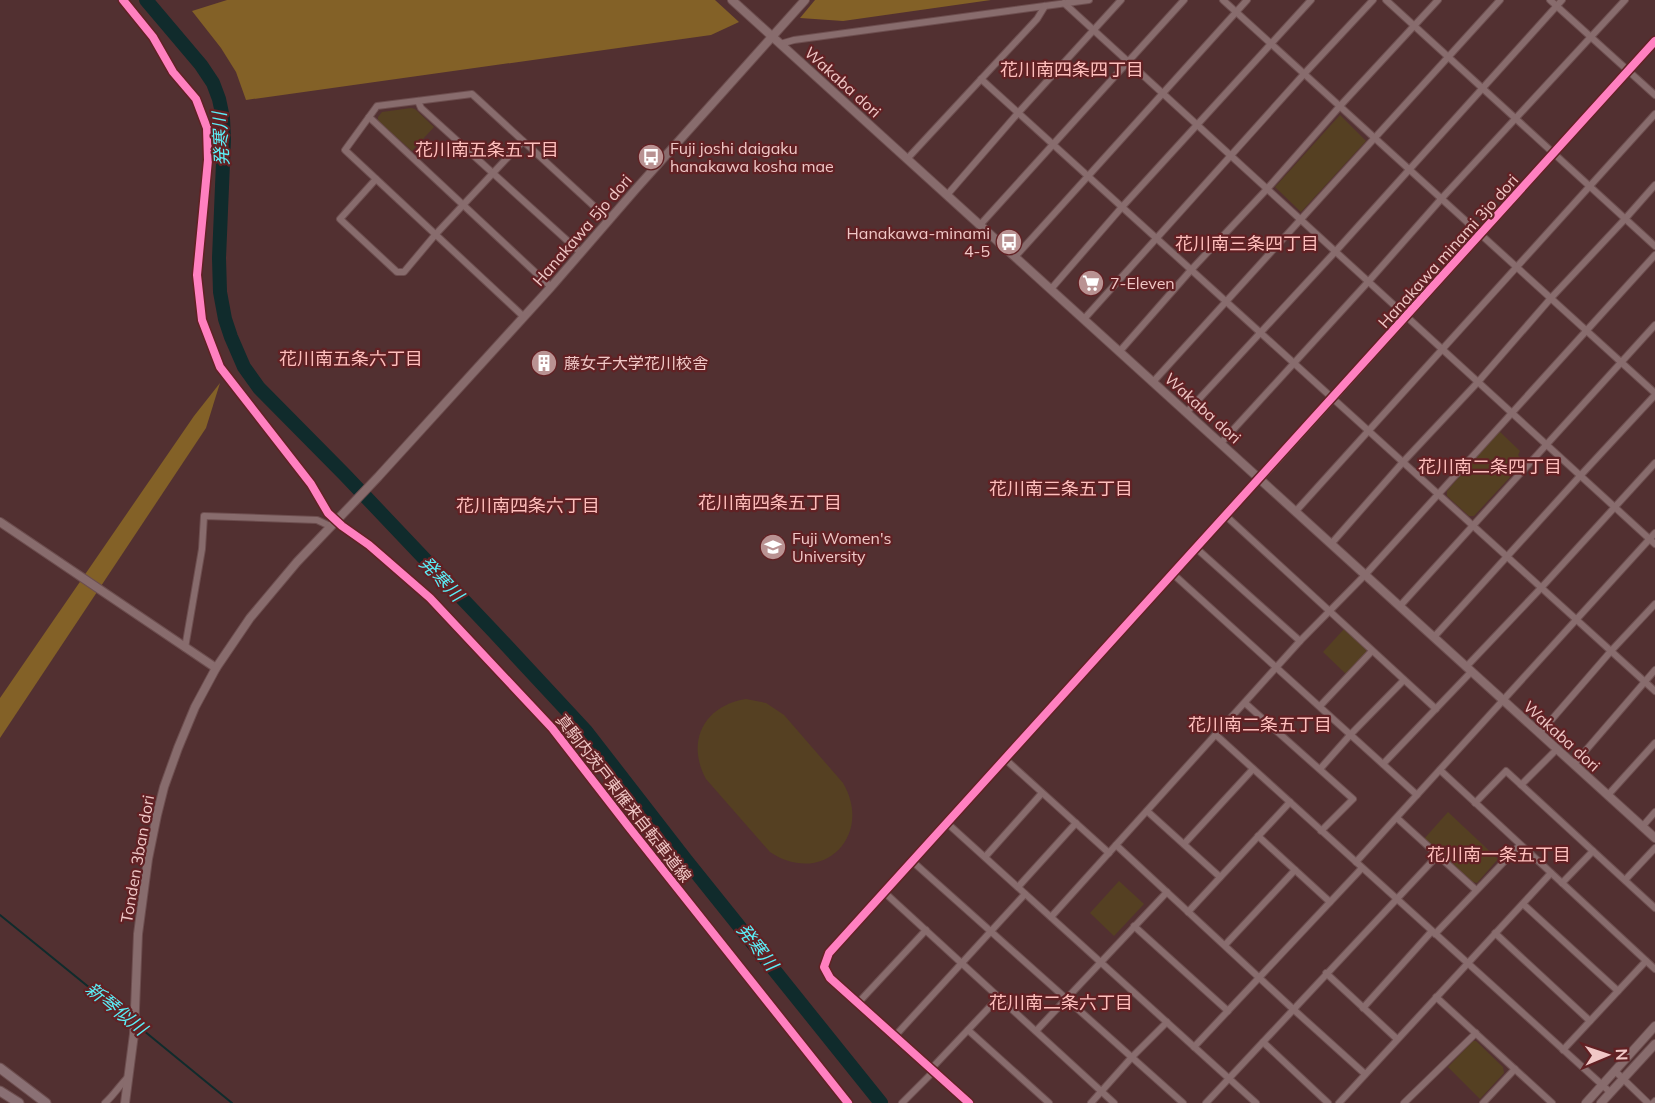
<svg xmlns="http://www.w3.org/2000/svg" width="1655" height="1103" viewBox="0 0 1655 1103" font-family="Mulish,'Noto Sans JP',sans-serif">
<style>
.green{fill:#554022}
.forest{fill:#836127}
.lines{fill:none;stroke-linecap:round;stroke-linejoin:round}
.stream{stroke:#102b2c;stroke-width:2}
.river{stroke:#102b2c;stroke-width:14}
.minor-casing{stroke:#6d4e4f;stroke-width:8}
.tertiary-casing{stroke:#6d4e4f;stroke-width:10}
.primary-casing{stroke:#6d4e4f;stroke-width:11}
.minor{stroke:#886c6d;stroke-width:6}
.tertiary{stroke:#886c6d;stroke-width:8}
.primary{stroke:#8a7074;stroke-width:9}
.cycleway-casing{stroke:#612124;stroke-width:11}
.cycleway{stroke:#ff80c0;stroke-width:8}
.labels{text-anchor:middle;stroke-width:4.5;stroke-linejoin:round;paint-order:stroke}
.street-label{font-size:16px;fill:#f0c7c6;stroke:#612124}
.poi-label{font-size:16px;fill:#f0c7c6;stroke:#612124;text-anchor:start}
.neighbourhood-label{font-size:18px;fill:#febebc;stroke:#612124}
.water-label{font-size:18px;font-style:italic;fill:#5beef7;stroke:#612124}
</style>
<rect width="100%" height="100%" fill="#523031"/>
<g class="green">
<polygon points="411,108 415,109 434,127 412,151 378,121 378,117 382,112"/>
<polygon points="1340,115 1366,141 1301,212 1275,187"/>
<polygon points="1499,431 1520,451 1518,455 1524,462 1474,516 1469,516 1447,496 1447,491"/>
<polygon points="1344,629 1366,647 1366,653 1346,674 1323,652"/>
<path d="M746 699 766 703 784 715 843 783C874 836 822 887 770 852L706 779C686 742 703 706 746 699Z"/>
<polygon points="1448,812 1498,859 1477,883 1473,882 1424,839"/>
<polygon points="1119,881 1144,904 1114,936 1090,913"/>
<polygon points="1473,1041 1476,1041 1503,1067 1504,1073 1480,1099 1448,1067"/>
</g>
<g class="forest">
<polygon points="227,0 715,0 739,22 711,35 246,100 236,72 221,48 192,11"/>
<polygon points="815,0 991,0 843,21 800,18"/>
<polygon points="220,383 206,428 0,738 0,698 194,416"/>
</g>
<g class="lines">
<g class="stream">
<polyline points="0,915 133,1023"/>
<polyline points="138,1026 232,1103"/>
</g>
<polyline class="river" points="146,0 201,65 213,83 219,99 223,118 224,139 219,258 220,292 225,319 231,337 244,367 259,388 345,475 493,631 586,731 686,860 881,1103"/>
<g class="minor-casing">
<g id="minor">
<polyline points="1223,0 1655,393"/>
<polyline points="1386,0 1655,246"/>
<polyline points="1550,0 1655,95"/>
<polyline points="1064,3 1655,544"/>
<polyline points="780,44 794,40 1089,0"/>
<polyline points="981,79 1655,691"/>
<polyline points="418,101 421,108 581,253"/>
<polyline points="369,117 551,287"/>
<polyline points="907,159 1037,19 1045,6"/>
<polyline points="376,179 340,219 397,272 404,272 435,235 523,141"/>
<polyline points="947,195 1018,113 1121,0"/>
<polyline points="980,225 1184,0"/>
<polyline points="1015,257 1247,0"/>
<polyline points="1051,289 1122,207 1311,0"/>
<polyline points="524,317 345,150 377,106 472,94 609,220"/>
<polyline points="1084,319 1304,74 1373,0"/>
<polyline points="1120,351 1191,270 1267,189 1340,106 1438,0"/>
<polyline points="1153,382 1500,0"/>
<polyline points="1187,412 1335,252 1562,0"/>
<polyline points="1221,443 1368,282 1442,198 1625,0"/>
<polyline points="1296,511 1655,114"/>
<polyline points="1226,516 1436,709"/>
<polyline points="1331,544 1403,462 1478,382 1551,298 1625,219 1655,185"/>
<polyline points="1196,548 1300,641"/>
<polyline points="1173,574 1417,795"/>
<polyline points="1400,606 1655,325"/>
<polyline points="1434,637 1580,476 1655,395"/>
<polyline points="185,648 202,549 204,516 317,520 330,526"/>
<polyline points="1466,667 1541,588 1655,463"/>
<polyline points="1245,703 1353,799 1321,831"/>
<polyline points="1320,706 1372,651"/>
<polyline points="1540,733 1611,651 1655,604"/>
<polyline points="1216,735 1610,1092"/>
<polyline points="1005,759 1109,853"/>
<polyline points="1383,764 1471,672"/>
<polyline points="1574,764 1655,670"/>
<polyline points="1320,769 1351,734 1404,680"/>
<polyline points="1440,770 1655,969"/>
<polyline points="1521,785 1557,749"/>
<polyline points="1608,795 1655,743"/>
<polyline points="1475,803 1506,771 1655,908"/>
<polyline points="1147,811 1220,877"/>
<polyline points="1397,818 1476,890"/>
<polyline points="947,823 1256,1103"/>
<polyline points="1642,827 1655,812"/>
<polyline points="1258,836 1330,902"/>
<polyline points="1184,844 1253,769"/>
<polyline points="1116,845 1293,1009 1365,1074"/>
<polyline points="985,857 1042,793"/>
<polyline points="912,861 1183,1103"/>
<polyline points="1356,862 1655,533"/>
<polyline points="1625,880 1655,848"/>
<polyline points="1562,883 1593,851"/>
<polyline points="1018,887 1076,823"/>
<polyline points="884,892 1114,1103"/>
<polyline points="1523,904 1618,991"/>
<polyline points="1188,912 1290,802"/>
<polyline points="1051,917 1300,641 1365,575 1655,255"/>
<polyline points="1134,926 1228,1011"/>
<polyline points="1495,933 1590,1021"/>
<polyline points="1435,934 1520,845"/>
<polyline points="1225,945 1295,870"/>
<polyline points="1326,973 1397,1039"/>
<polyline points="1436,997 1552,1103"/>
<polyline points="858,1003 926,930"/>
<polyline points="1363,1008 1432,931"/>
<polyline points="968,1030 1049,1103"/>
<polyline points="1036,1031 1167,892"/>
<polyline points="895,1036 1025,894"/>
<polyline points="1263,1042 1328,1103"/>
<polyline points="1194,1047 1362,868"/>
<polyline points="1563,1050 1646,961"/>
<polyline points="931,1069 999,997"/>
<polyline points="1615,1071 1648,1103"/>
<path d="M105 1103C114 1095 120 1085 128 1077"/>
<polyline points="902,1103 934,1071"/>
<path d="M969 1103 830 978 824 967C826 957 830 951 837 944L1260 478"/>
<polyline points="1091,1103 1132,1057 1167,1022"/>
<polyline points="1206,1103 1438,855"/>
<polyline points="1339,1103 1551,873"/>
<polyline points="1404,1103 1476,1033"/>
<polyline points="1483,1103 1515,1069"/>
<polyline points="1653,1103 1655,1101"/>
</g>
</g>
<g class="tertiary-casing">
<g id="tertiary">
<polyline points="732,0 1655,838"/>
<polyline points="1260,478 1655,41"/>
<polyline points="0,522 216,668"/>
<polyline points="125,1103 134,1034 138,934 148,859 157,815 164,787 178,748 195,707 216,668 250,618 297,562 378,477 551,287 635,190 805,0"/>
<polyline points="1586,1103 1655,1026"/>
<polyline points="1601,1103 1655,1044"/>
</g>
</g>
<g class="primary-casing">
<g id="primary">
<polyline points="0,1068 46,1103"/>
<polyline points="0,1091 19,1103"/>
</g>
</g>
<use href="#minor" class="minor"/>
<use href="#tertiary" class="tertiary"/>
<use href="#primary" class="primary"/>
<g class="cycleway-casing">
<g id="cycleway">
<polyline points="123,0 153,37 173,72 196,99 207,128 208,160 197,275 202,320 220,367 311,484 328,513 342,526 369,545 430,598 552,728 628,826 848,1103"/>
<polyline points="969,1103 830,978 824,967 829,953 1655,41"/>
</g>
</g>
<use href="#cycleway" class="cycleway"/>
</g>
<defs>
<g id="bus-disc" transform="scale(1.35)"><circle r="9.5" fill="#b99292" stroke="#612124"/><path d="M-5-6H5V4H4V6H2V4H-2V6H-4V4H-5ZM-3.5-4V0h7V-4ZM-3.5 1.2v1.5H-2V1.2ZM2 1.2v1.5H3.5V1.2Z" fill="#fff"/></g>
<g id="supermarket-disc" transform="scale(1.35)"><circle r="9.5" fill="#b99292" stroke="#612124"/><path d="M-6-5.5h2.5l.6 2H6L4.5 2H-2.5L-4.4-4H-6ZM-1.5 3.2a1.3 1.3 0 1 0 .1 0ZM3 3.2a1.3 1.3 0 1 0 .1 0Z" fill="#fff"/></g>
<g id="building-disc" transform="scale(1.35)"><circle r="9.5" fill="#b99292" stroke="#612124"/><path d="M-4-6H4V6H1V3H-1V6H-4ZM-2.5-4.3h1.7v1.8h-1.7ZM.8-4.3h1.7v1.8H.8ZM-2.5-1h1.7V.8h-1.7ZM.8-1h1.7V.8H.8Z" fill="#fff"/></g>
<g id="university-disc" transform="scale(1.35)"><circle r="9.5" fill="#b99292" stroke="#612124"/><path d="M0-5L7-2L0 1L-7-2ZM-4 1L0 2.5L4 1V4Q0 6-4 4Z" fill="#fff"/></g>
</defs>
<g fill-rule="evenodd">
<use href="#bus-disc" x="651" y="157"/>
<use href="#bus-disc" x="1009" y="242"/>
<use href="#supermarket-disc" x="1091" y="283"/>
<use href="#building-disc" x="544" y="363"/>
<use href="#university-disc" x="773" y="547"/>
</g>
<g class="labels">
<g class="street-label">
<text transform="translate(843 82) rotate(42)" y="6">Wakaba dori</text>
<text transform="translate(582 230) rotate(-49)" y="6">Hanakawa 5jo dori</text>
<text transform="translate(1448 251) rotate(-48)" y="6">Hanakawa minami 3jo dori</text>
<text transform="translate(1203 408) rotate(42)" y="6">Wakaba dori</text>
<text transform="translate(1562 736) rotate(42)" y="6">Wakaba dori</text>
<text transform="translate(624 798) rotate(52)" y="6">真駒内茨戸東雁来自転車道線</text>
<text transform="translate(137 859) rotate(-80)" y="6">Tonden 3ban dori</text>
</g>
<g class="poi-label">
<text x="670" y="154">Fuji joshi daigaku<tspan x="670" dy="18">hanakawa kosha mae</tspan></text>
<text x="990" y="239" text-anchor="end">Hanakawa-minami<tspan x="990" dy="18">4-5</tspan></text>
<text x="1110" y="289">7-Eleven</text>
<text x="564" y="369">藤女子大学花川校舎</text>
<text x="792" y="544">Fuji Women's<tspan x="792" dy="18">University</tspan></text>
</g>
<g class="neighbourhood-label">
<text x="1072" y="76">花川南四条四丁目</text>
<text x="487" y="156">花川南五条五丁目</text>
<text x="1247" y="250">花川南三条四丁目</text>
<text x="351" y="365">花川南五条六丁目</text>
<text x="1490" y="473">花川南二条四丁目</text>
<text x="1061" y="495">花川南三条五丁目</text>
<text x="770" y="509">花川南四条五丁目</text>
<text x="528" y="512">花川南四条六丁目</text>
<text x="1260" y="731">花川南二条五丁目</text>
<text x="1499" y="861">花川南一条五丁目</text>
<text x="1061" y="1009">花川南二条六丁目</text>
</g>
<g class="water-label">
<text transform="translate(221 139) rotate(-93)" y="6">発寒川</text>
<text transform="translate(441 579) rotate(46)" y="6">発寒川</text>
<text transform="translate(757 947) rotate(52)" y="6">発寒川</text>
<text transform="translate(116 1009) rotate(39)" y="6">新琴似川</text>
</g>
</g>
<g transform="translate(1607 1055) rotate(88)" stroke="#612124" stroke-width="4.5" paint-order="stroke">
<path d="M0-4.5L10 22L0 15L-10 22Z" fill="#f0c7c6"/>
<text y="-9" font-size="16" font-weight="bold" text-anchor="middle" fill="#f0c7c6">N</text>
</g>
</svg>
